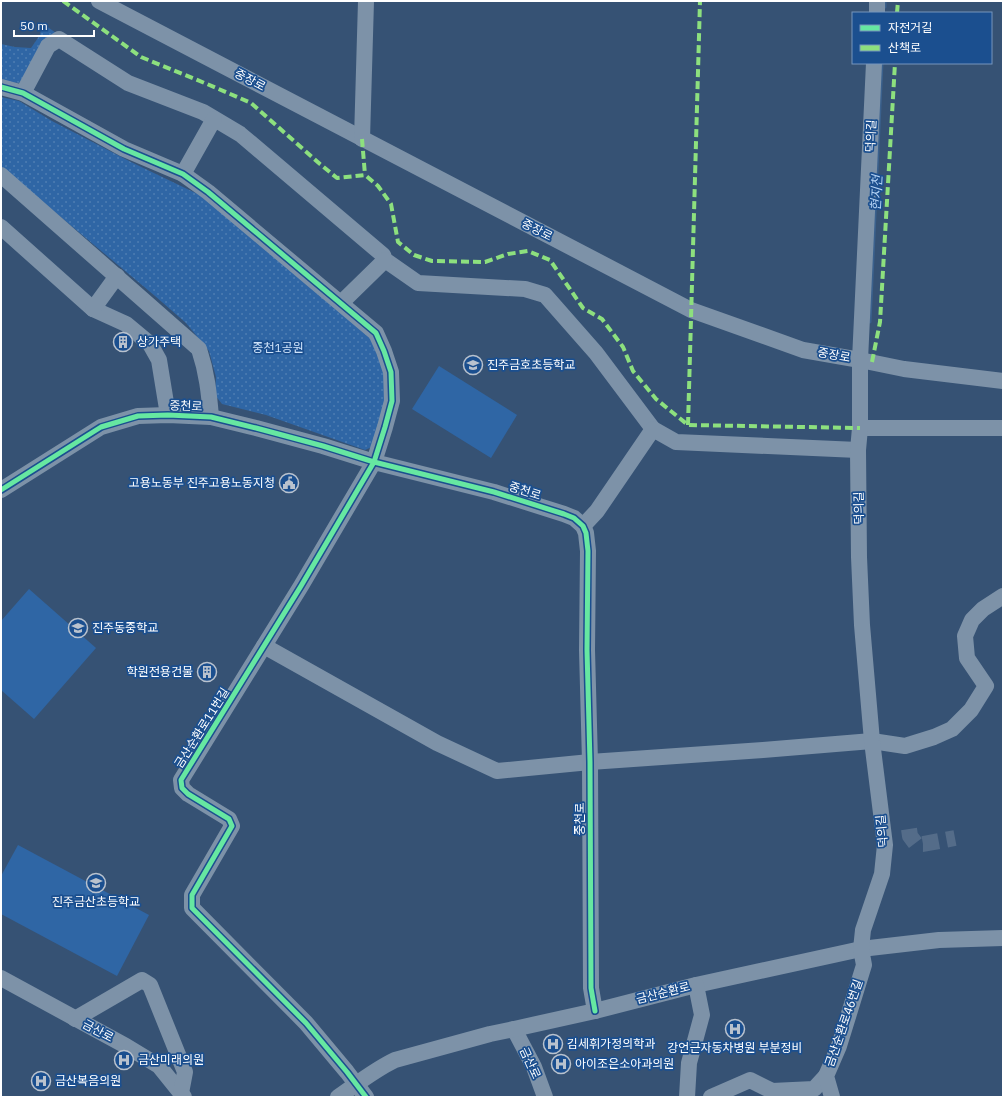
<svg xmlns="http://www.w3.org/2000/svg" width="1004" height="1098" viewBox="0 0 1004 1098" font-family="'IBM Plex Sans','Noto Sans KR',sans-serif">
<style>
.park{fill:url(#park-dots)}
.pitch{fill:#2f66a5}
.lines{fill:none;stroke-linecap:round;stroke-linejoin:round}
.stream{stroke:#3b618d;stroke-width:3}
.minor-tunnel{stroke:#546c89;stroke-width:16;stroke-dasharray:16 8;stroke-linecap:butt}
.minor{stroke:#7d92a8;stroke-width:16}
.quiet{stroke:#8de07e;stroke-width:4;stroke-dasharray:8 4;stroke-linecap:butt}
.cycleway-casing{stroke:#1b4f8f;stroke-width:8}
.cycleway{stroke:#66e7a1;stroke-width:5}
.labels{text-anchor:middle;stroke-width:3.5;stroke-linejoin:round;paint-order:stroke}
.street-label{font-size:12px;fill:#fff;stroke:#1b4f8f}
.poi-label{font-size:12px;fill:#fff;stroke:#1b4f8f;text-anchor:start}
.park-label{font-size:12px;fill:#cfe3fa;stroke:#1b4f8f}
.water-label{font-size:13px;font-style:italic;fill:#b5d3f5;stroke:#1b4f8f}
</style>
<defs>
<pattern id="park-dots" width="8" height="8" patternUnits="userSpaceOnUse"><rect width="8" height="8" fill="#2f66a5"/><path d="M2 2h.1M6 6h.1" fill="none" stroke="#4e7db2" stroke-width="1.8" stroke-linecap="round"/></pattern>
</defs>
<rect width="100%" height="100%" fill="#365274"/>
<g class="park">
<polygon points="42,23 56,33 22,83 1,82 1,44 15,47 31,48 40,35"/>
<polygon points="1,97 19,101 52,121 131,162 206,198 373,340 385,370 384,408 374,446 365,450 266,415 222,404 215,395 216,377 209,351 186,323 155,296 1,167"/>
</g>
<g class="pitch">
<polygon points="439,366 517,415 491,458 412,409"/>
<polygon points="29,589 96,648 34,719 1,690 1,621"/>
<polygon points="18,845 149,915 117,976 1,914 1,876"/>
</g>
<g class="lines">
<g class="stream">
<polyline points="885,7 885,1"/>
<polyline points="870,322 882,63"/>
</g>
<polyline class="minor-tunnel" points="909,829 910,836 916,844 923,844 955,838"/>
<g class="minor">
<polyline points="99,1 691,310 803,350 860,360 904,369 1003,381"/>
<polyline points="877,13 877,1"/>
<polyline points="1,87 23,93 124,149 183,174 208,192 376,333 384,351 391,372 392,401 385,427 374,462 301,586 181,780 182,788 188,794 229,819 232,826 192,895 192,908 306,1023 347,1072 366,1097"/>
<polyline points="23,93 48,46 59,39 128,83 203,112 240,134 383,255 385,260 418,283 525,289 545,295 596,353 653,429"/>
<polyline points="362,139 366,1"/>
<polyline points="183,174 214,119"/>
<path d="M1 175 199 349C207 373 209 393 211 417"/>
<polyline points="1,227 93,309 126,324 150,344 159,360 168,415"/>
<polyline points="341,303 385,260"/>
<polyline points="93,309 117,276"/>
<polyline points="860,428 1003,428"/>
<polyline points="1,490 101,427 138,416 168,415 211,417 256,428 323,446 374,462 494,492 564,514 574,518 583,526 586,533 588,551 587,650 590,762 591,988 595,1011"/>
<polyline points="583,526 597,511 653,429 676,442 858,450"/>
<polyline points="264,646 437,743 497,771 590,762 763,750 872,741 905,746 934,737 952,729 971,710 986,686 967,658 965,636 972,620 983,609 1003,596"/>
<polyline points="1,978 126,1046 159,1066 184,1097"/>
<polyline points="75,1019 142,980 150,985 185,1072 181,1093"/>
<polyline points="514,1029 534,1067 545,1097"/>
<path d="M338 1097C357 1084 374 1070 395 1060L490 1034 514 1029 595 1011 696 985 861 949 939 940 1003 938"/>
<polyline points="687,1097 689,1063 702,1015 696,985"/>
<polyline points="711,1097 750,1080 772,1091 814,1089 826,1076"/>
<polyline points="832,1097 826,1076 839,1046 864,965 861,949 863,930 882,874 885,845 872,741 862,625 859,557 858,450 860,428 860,360 874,63"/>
</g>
<g class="quiet">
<polyline points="63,1 141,57 207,84 251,103 320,164 337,178 365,175 378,186 391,204 398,242 414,255 432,261 485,262 508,254 528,251 550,260 583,308 602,319 623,347 633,371 656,399 688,425 860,428"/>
<polyline points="897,13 898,1"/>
<polyline points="362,139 365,175"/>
<polyline points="872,362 880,322 895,63"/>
<polyline points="688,425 700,1"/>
</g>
<g class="cycleway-casing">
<g id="cycleway">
<polyline points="1,87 23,93 124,149 183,174 208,192 376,333 384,351 391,372 392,401 385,427 374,462 301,586 181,780 182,788 188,794 229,819 232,826 192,895 192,908 306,1023 347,1072 366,1097"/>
<polyline points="1,490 101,427 138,416 168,415 211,417 256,428 323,446 374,462 494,492 564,514 574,518 583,526 586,533 588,551 587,650 590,762 591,988 595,1011"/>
</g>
</g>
<use href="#cycleway" class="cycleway"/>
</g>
<defs>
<g id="building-ring" transform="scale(1)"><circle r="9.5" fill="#1b4f8f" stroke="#b9c2ce" stroke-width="1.5"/><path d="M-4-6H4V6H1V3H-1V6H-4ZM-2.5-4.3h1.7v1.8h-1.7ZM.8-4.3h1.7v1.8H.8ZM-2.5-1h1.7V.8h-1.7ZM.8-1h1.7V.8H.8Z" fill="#b9c2ce"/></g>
<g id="school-ring" transform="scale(1)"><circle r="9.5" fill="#1b4f8f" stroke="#b9c2ce" stroke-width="1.5"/><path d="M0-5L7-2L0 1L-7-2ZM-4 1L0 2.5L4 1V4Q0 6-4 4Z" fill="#b9c2ce"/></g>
<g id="civic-ring" transform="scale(1)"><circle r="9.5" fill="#1b4f8f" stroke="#b9c2ce" stroke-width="1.5"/><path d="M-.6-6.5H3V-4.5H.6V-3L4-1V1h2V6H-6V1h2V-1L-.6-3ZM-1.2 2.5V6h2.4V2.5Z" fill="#b9c2ce"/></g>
<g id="hospital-ring" transform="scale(1)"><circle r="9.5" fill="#1b4f8f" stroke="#b9c2ce" stroke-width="1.5"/><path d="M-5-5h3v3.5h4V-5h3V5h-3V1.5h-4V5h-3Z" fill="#b9c2ce"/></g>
</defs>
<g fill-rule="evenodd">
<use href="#building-ring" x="123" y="342"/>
<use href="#school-ring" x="473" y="365"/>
<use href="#civic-ring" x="289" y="483"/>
<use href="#school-ring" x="78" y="628"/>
<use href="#building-ring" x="207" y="672"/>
<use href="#school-ring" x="96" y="883"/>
<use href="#hospital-ring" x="735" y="1029"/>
<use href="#hospital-ring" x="553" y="1044"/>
<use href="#hospital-ring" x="124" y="1060"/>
<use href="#hospital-ring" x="561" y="1064"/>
<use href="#hospital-ring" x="41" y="1081"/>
</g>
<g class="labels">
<g class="street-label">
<text transform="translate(250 80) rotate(28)" y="4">중장로</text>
<text transform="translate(871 136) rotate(-87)" y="4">덕의길</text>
<text transform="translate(537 230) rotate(27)" y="4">중장로</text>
<text transform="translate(834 355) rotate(10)" y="4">중장로</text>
<text transform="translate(186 406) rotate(2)" y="4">중천로</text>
<text transform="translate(525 491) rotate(18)" y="4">중천로</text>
<text transform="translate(859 508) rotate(-91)" y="4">덕의길</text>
<text transform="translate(202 728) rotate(-58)" y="4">금산순환로11번길</text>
<text transform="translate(580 819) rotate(-90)" y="4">중천로</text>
<text transform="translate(882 831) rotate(-95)" y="4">덕의길</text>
<text transform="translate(663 993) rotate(-14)" y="4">금산순환로</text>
<text transform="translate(844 1023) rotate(-71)" y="4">금산순환로46번길</text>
<text transform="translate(98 1031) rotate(28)" y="4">금산로</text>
<text transform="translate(530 1063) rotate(65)" y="4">금산로</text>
</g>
<g class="poi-label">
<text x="137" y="346">상가주택</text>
<text x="487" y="369">진주금호초등학교</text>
<text x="275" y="487" text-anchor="end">고용노동부 진주고용노동지청</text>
<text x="92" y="632">진주동중학교</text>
<text x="193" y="676" text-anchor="end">학원전용건물</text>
<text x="96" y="906" text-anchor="middle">진주금산초등학교</text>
<text x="567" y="1048">김세휘가정의학과</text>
<text x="735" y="1052" text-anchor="middle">강언근자동차병원 부분정비</text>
<text x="138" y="1064">금산미래의원</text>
<text x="575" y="1068">아이조은소아과의원</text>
<text x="55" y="1085">금산복음의원</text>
</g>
<g class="park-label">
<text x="278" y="352">중천1공원</text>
</g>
<g class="water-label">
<text transform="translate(876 193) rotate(-87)" y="5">현지천</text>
</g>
</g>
<rect width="1004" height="1098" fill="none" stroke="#ffffff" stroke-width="4"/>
<rect x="852" y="12" width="140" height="52" fill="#1b4f8f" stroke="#7695bc"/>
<rect x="860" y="25" width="20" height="6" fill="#66e7a1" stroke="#7695bc"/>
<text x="888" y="32" font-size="12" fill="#ffffff">자전거길</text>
<rect x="860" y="45" width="20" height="6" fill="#8de07e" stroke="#7695bc"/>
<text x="888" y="52" font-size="12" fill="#ffffff">산책로</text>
<path d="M14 30v6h80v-6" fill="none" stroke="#ffffff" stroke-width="2"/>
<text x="20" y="30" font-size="12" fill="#ffffff" stroke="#1b4f8f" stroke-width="3" paint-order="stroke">50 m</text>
</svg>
